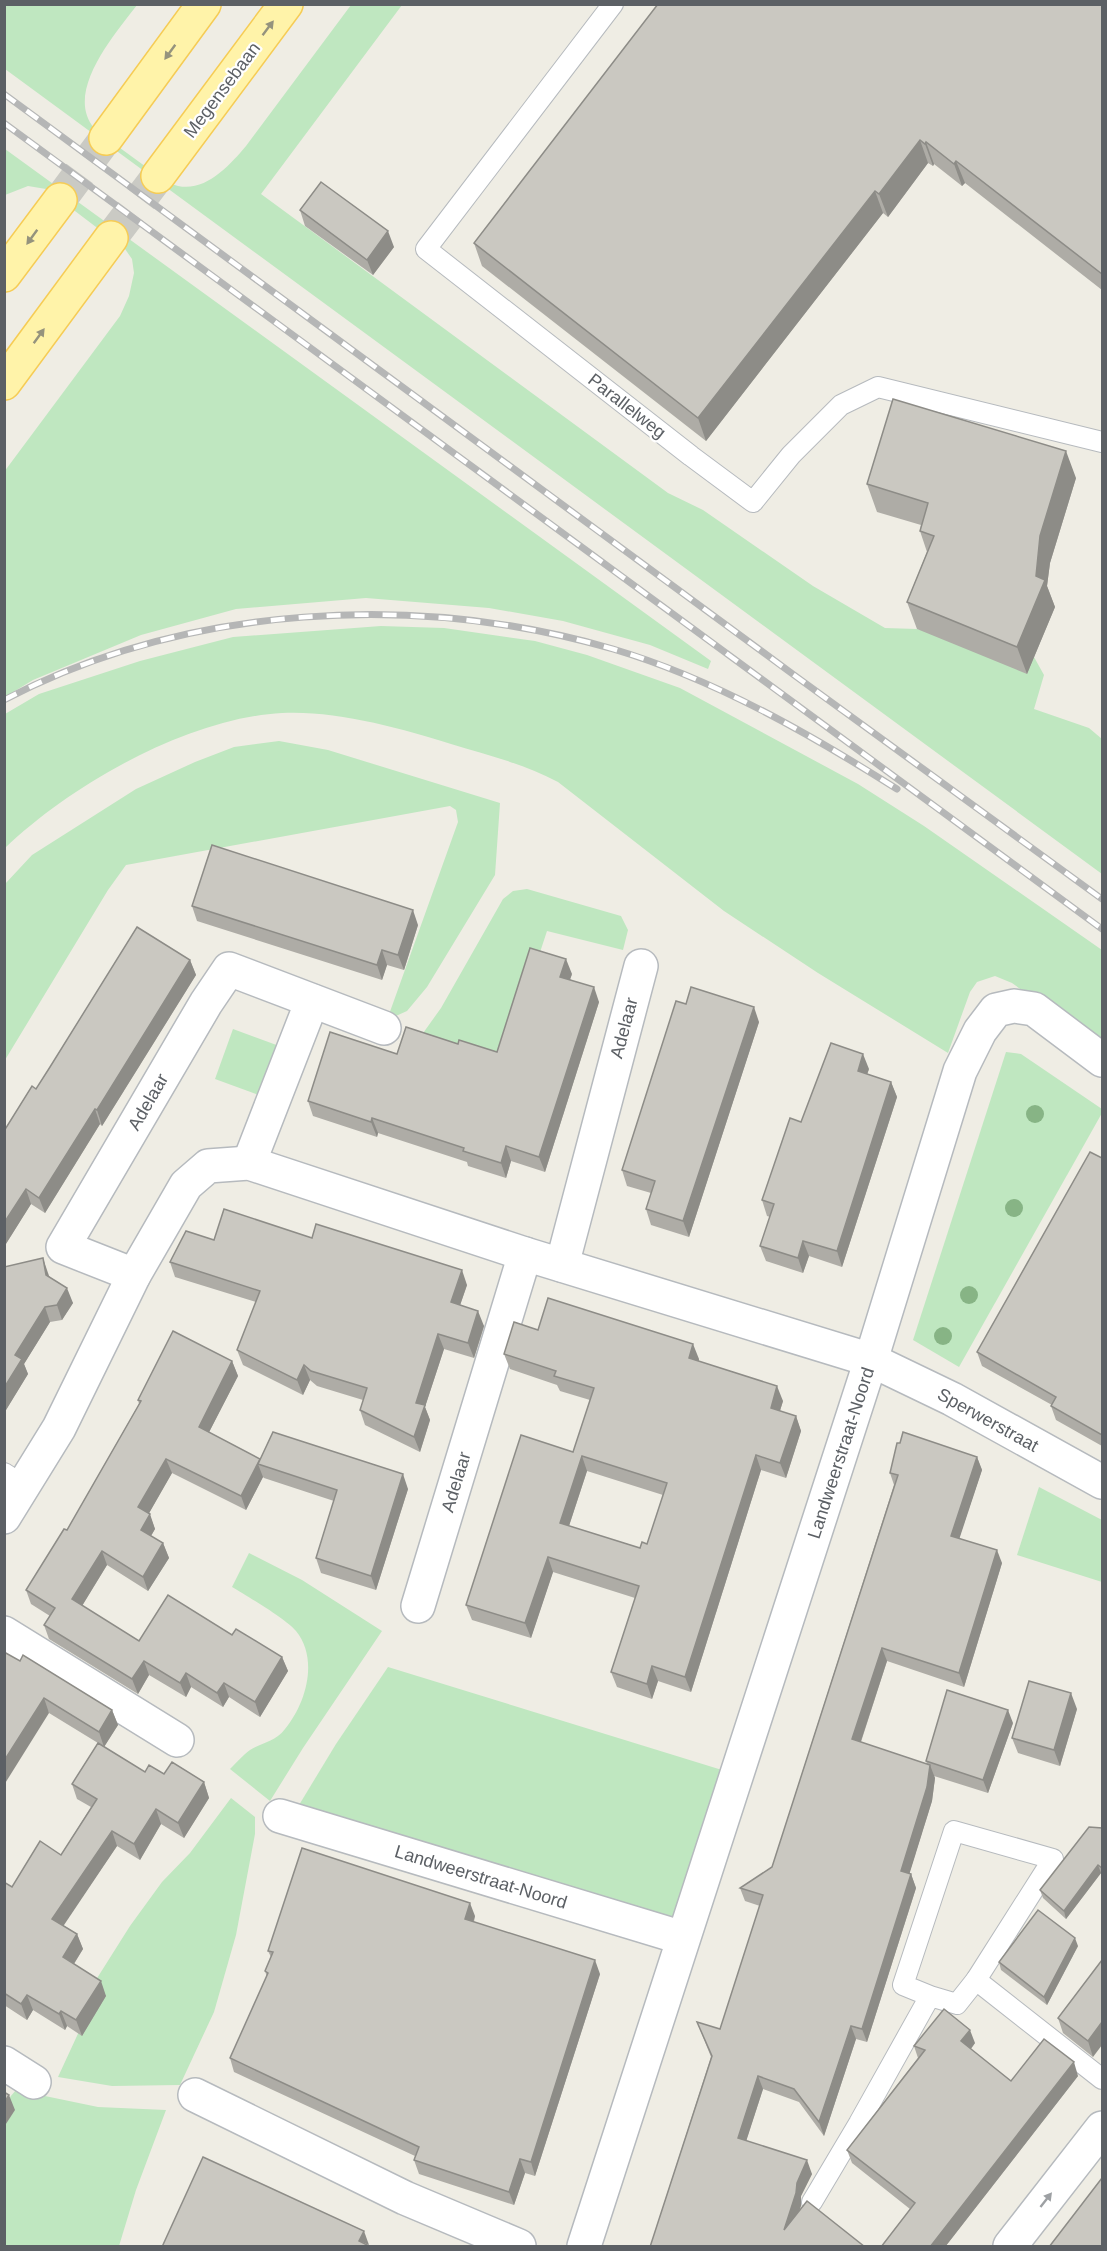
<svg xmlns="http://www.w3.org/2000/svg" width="1107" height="2251" viewBox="0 0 1107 2251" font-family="Arial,sans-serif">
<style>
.green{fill:#bfe7c0}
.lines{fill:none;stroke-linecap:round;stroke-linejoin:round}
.primary-tunnel{stroke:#cacac4;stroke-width:33;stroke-dasharray:33 16;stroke-linecap:butt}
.lane-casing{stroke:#b6babe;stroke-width:22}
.street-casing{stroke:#b6babe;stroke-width:36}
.primary-casing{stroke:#f6cc55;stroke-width:36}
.lane{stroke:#fff;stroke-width:20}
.street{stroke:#fff;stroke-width:33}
.primary{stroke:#fff3a9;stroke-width:33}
.rail-casing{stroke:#b5b6b6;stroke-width:7}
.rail{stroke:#fff;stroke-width:4.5;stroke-dasharray:14;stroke-linecap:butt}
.tree{fill:#87b485}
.wall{fill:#aeaca6;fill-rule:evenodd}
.shaded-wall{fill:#8d8c87}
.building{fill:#cac8c1;stroke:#8d8c87;stroke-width:1.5;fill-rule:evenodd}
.oneway{fill:#95937d}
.oneway2{fill:#9da0a3}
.labels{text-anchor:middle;stroke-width:4.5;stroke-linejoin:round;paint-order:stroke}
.street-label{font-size:18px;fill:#5c6065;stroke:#fff}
</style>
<rect width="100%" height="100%" fill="#efede4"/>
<g class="green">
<path d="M4 5H137C115 34 64 92 94 128 110 141 126 152 142 164 153 172 165 183 178 186 206 192 230 165 246 146L351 5H402L261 194 668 493 703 510 813 586 885 628 917 629 1034 657 1044 675 1034 709 1089 728 1102 739V874L5 69Z"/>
<polygon points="5,149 711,661 708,669 650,645 563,621 489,608 366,598 236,609 141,635 33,680 5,697 4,472 120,316 129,296 134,273 132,259 125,249 46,189 28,186 5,195"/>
<path d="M381 626 444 628 535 641 587 655 680 688 858 784 924 826 1102 950V1048L1012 983 995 976 977 982 970 992 948 1053 818 973 724 911 558 782C524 764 488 755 451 744 402 728 333 710 282 713 188 718 72 784 5 848V714L39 694 140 661 233 637Z"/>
<polygon points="279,741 328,750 500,803 495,875 427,987 407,1011 387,1020 458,822 456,810 450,806 126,865 108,890 5,1060 5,884 32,855 136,789 195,762 234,747"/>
<polygon points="527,889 621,916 628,930 623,950 547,931 494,1092 421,1036 441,1008 503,899 513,891"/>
<polygon points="233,1029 282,1047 264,1097 215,1079"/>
<polygon points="1006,1052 1021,1054 1102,1109 1102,1113 959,1367 913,1340"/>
<polygon points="1039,1487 1102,1520 1102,1582 1017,1555"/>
<path d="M249 1553 302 1580 382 1631 303 1748 270 1801 230 1769C236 1763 243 1755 250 1750 263 1742 275 1742 285 1729 306 1704 319 1659 296 1631 286 1619 247 1596 232 1587Z"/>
<polygon points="388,1667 722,1770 670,1925 296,1810 336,1744"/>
<polygon points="231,1798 255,1817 255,1834 236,1935 214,2012 180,2085 112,2086 58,2077 82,2025 94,1983 130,1926 162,1882 190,1853"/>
<polygon points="16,2090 98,2107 166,2110 136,2190 119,2246 5,2246 5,2103"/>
</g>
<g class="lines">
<g class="primary-tunnel">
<polyline points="60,200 106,138"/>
<polyline points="111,238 158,176"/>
</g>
<g class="lane-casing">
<g id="lane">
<polyline points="613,4 426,249 691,456 753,502 791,455 841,405 878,387 1102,442"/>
<polyline points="4,1473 24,1486"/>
<polyline points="976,1980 1102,2079"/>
<polyline points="812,2202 859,2123 930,1996 903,1985 954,1831 1053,1859 976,1980 957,2004 930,1996"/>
</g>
</g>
<g class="street-casing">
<g id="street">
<polyline points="249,1163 312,1001"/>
<polyline points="562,1265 641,966"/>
<polyline points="134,1275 63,1247 206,1003 229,969 384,1028"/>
<polyline points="4,1517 59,1428 134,1275 186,1185 208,1166 249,1163 525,1254 871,1360 952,1399 1102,1482"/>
<polyline points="418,1606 525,1254"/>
<polyline points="4,1633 177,1740"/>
<polyline points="280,1816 683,1938"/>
<polyline points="4,2063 34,2082"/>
<polyline points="195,2095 405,2198 519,2246"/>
<polyline points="584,2246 871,1360 960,1071 980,1031 996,1010 1014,1006 1034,1009 1102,1060"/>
<polyline points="1010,2246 1102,2128"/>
</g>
</g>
<g class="primary-casing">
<g id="primary">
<polyline points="106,138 204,4"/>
<polyline points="158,176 286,4"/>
<polyline points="4,275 60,200"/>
<polyline points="4,383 111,238"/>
</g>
</g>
<use href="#lane" class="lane"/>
<use href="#street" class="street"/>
<use href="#primary" class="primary"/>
<g class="rail-casing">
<g id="rail">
<polyline points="4,94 794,675 1102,899"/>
<polyline points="4,123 1102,929"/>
<path d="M4 700C187 604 417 592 613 649 714 679 808 733 897 789"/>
</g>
</g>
<use href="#rail" class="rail"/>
</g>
<g class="tree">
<circle cx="1035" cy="1114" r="9"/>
<circle cx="1014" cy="1208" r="9"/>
<circle cx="969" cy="1295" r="9"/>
<circle cx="943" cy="1336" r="9"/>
</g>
<g class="wall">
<polygon points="1102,4 1102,290 965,183 962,186 934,164 933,166 928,163 888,217 883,213 706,441 482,266 474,243"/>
<polygon points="300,210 394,247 373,275 305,226"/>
<polygon points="1076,478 1050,563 1047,586 1055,607 1027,674 917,629 907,602 927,552 920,531 921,525 877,512 867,484"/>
<polygon points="192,906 418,925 404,970 387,965 382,980 197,921"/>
<polygon points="190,960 196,975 102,1126 100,1124 45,1213 31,1204 4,1247 36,1089"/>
<polygon points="572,974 570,979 599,1002 545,1172 511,1161 506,1178 468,1166 467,1162 378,1133 377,1137 313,1116 308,1101 458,1044 497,1052"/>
<polygon points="686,1004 759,1022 689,1237 651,1225 646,1209 651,1193 627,1186 622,1170"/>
<polygon points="869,1069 867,1074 891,1082 897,1097 842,1267 809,1256 803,1273 766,1261 760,1246 770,1217 767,1216 762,1200 801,1122"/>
<polygon points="1102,1158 1102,1446 1056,1420 1051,1406 1052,1405 982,1366 977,1352"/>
<polygon points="312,1238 467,1285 460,1305 484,1326 474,1358 444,1349 425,1407 430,1420 420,1452 365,1425 360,1410 363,1400 317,1386 310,1380 303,1395 243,1365 237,1350 256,1302 175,1277 170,1262 214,1240"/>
<polygon points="4,1267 48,1273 49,1276 73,1303 62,1320 50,1322 24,1364 28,1374 6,1410 4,1409"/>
<path d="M538 1330 699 1359V1361L783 1401 780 1411 796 1416 801 1431 786 1478 761 1470 691 1692 658 1681 652 1699 617 1687 611 1672 635 1598 553 1572 531 1638 472 1620 466 1605 573 1452 590 1400 560 1391 557 1385 510 1369 504 1354ZM587 1471 663 1495 647 1544 640 1548 569 1526Z"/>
<polygon points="232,1361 238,1376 209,1432 260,1459 260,1460 408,1489 376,1590 321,1573 316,1558 334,1501 264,1478 263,1477 246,1510 172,1473 149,1513 155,1529 151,1536 163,1543 169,1558 148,1591 107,1565 82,1606 139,1641 232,1635 282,1657 288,1671 260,1717 229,1697 223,1707 191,1687 186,1697 149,1675 138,1694 49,1639 44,1625 50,1616 31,1604 26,1590 67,1530 139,1404 138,1400"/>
<polygon points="977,1457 982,1470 959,1538 1002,1563 964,1687 887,1661 861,1742 927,1764 926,1761 1013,1723 988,1793 934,1776 935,1778 932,1801 909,1874 911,1874 916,1888 867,2042 856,2039 824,2136 799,2102 763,2089 746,2141 812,2174 801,2196 800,2209 650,2247 711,2057 697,2022 720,2029 760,1906 745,1901 740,1888 772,1867 894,1485 890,1473"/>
<polygon points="20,1661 112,1710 118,1725 104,1747 145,1772 164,1774 204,1782 209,1798 184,1838 161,1824 140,1860 117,1846 63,1925 77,1934 83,1949 74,1964 106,1996 82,2036 67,2026 65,2030 33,2010 27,2020 4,2005 4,1882 12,1887 61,1855 91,1807 77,1799 72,1784 98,1743 49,1713"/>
<polygon points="1077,1709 1060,1766 1018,1753 1012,1738"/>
<polygon points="1102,1828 1102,1874 1101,1873 1066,1919 1043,1898 1040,1890"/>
<polygon points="475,1916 474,1922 600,1974 535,2176 525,2173 514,2205 419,2174 414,2160 415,2156 234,2072 230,2058 267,1977 265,1971 271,1957 268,1951"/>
<polygon points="1078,1946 1047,2005 1001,1970 999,1962"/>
<polygon points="1102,1960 1093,2057 1063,2033 1058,2018"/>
<polygon points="975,2043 971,2049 1011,2081 1078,2076 945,2247 881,2247 910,2209 852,2163 847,2150 918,2058 914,2046"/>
</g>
<g class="shaded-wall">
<polygon points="920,140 928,163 888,217 879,194"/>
<polygon points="926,142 934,164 933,166 925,144"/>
<polygon points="956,161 965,183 962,186 954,164"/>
<polygon points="875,191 883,213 706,441 698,418"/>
<polygon points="388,231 394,247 373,275 367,260"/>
<polygon points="1066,451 1076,478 1050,563 1047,586 1055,607 1027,674 1017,647 1036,576 1040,536"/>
<polygon points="413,910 418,925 404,970 398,955"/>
<polygon points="382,950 387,965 382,980 377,965"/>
<polygon points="566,959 572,974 566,991 560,977"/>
<polygon points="190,960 196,975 102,1126 97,1110"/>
<polygon points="594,987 599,1002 545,1172 539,1157"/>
<polygon points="754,1007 759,1022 689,1237 683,1221"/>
<polygon points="863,1054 869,1069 863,1086 858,1071"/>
<polygon points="891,1082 897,1097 842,1267 837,1251"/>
<polygon points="95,1109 100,1124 45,1213 39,1198"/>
<polygon points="372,1118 378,1133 377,1137 371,1122"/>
<polygon points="506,1146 511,1161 506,1178 501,1163"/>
<polygon points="26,1189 31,1204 4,1247 4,1223"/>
<polygon points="803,1241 809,1256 803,1273 798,1258"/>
<polygon points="43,1258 48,1273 52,1290 46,1275"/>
<polygon points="462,1270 467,1285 456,1317 451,1302"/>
<polygon points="67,1288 73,1303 62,1320 57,1305"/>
<polygon points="45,1307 50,1322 24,1364 28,1374 6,1410 4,1407 4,1388 15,1355"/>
<polygon points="478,1311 484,1326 474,1358 468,1343"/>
<polygon points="438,1334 444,1349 425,1407 430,1420 420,1452 414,1437 416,1403"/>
<polygon points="693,1344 699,1359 695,1373 689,1358"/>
<polygon points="232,1361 238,1376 204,1442 199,1427"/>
<polygon points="304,1365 310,1380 303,1395 297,1380"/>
<polygon points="777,1386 783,1401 776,1423 771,1408"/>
<polygon points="796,1416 801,1431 786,1478 780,1463"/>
<polygon points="756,1455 761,1470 691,1692 685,1677"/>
<polygon points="582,1456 587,1471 565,1538 560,1523"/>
<polygon points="977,1457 982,1470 956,1549 951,1536"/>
<polygon points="166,1459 172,1473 144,1522 138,1507"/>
<polygon points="260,1459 262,1465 258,1464 263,1477 246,1510 241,1496"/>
<polygon points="403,1474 408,1489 376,1590 371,1576"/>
<polygon points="150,1514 155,1529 146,1544 141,1530"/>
<polygon points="163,1543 169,1558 148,1591 143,1577"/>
<polygon points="997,1550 1002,1563 964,1687 959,1673"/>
<polygon points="102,1551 107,1565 77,1614 72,1599"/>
<polygon points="548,1557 553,1572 531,1638 525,1623"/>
<polygon points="882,1648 887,1661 857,1753 852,1739"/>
<polygon points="282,1657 288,1671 260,1717 255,1702"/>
<polygon points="144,1661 149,1675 138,1694 132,1679"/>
<polygon points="652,1666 658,1681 652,1699 647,1684"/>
<polygon points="186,1673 191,1687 186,1697 180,1683"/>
<polygon points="224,1683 229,1697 223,1707 217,1693"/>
<polygon points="1071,1693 1077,1709 1060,1766 1054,1750"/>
<polygon points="44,1698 49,1713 4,1785 4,1761"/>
<polygon points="112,1710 118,1725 104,1747 99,1732"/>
<polygon points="1008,1710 1013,1723 988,1793 983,1780"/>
<polygon points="930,1765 935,1778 932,1801 906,1885 901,1871"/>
<polygon points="204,1782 209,1798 184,1838 178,1823"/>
<polygon points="156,1809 161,1824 140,1860 134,1844"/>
<polygon points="112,1831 117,1846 58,1934 52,1919"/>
<polygon points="1098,1865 1101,1873 1066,1919 1064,1911"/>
<polygon points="911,1874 916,1888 867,2042 862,2029"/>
<polygon points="470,1903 475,1916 470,1932 465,1919"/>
<polygon points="77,1934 83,1949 68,1973 63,1957"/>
<polygon points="1075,1938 1078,1946 1047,2005 1044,1997"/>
<polygon points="595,1960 600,1974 535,2176 531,2162"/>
<polygon points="101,1981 106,1996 82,2036 76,2020"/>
<polygon points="27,1995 33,2010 27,2020 21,2004"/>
<polygon points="61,2011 67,2026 65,2030 59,2014"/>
<polygon points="1102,2022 1102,2045 1093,2057 1088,2041"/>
<polygon points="851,2026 856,2039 824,2136 819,2122"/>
<polygon points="970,2030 975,2043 966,2055 961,2041"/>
<polygon points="1074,2062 1078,2076 945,2247 930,2247"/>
<polygon points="758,2076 763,2089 743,2151 738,2138"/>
<polygon points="9,2095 15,2110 4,2127 4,2103"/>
<polygon points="520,2159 525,2173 514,2205 509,2192"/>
<polygon points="807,2160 812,2174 801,2196 801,2206 789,2243 784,2230 797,2183"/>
<polygon points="364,2231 369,2245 359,2241"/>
</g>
<g class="building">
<polygon points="658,4 1102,4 1102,274 956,161 954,164 926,142 925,144 920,140 879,194 875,191 698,418 474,243"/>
<polygon points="321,182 388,231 367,260 300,210"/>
<polygon points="893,399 1066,451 1040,536 1036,576 1045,580 1017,647 907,602 934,536 920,531 928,503 867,484"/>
<polygon points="212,845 413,910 398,955 382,950 377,965 192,906"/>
<polygon points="137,927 190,960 97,1110 95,1109 39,1198 26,1189 4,1223 4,1131 32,1086 36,1089 50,1067"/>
<polygon points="530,948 566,959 560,977 594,987 539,1157 506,1146 501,1163 463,1151 464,1148 372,1118 371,1122 308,1101 330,1032 397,1054 406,1027 458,1044 459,1040 497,1052"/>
<polygon points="691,987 754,1007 683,1221 646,1209 655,1181 622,1170 676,1001 686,1004"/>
<polygon points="831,1043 863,1054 858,1071 891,1082 837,1251 803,1241 798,1258 760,1246 774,1204 762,1200 790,1118 801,1122"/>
<polygon points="1090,1152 1102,1158 1102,1435 1051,1406 1056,1397 977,1352"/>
<polygon points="224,1209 312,1238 316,1224 462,1270 451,1302 478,1311 468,1343 438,1334 416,1403 425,1405 414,1437 360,1410 367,1388 311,1371 304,1365 297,1380 237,1350 260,1291 170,1262 186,1231 214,1240"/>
<polygon points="43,1258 46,1275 67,1288 57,1305 45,1307 15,1355 22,1359 4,1388 4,1267"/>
<path d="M548 1298 693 1344 689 1358 777 1386 771 1408 796 1416 780 1463 756 1455 685 1677 652 1666 647 1684 611 1672 639 1586 548 1557 525 1623 466 1605 521 1435 573 1452 594 1388 554 1376 556 1371 504 1354 514 1322 538 1330ZM582 1456 667 1483 647 1544 642 1542 640 1548 560 1523Z"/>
<polygon points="173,1331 232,1361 199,1427 260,1459 241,1496 166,1459 138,1507 150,1514 141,1530 163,1543 143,1577 102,1551 72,1599 139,1641 168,1595 232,1635 236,1629 282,1657 255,1702 224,1683 217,1693 186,1673 180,1683 144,1661 132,1679 44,1625 55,1608 26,1590 64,1529 67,1530 141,1401 138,1400"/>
<polygon points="273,1432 403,1474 371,1576 316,1558 337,1490 258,1464"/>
<polygon points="903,1432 977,1457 951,1536 997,1550 959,1673 882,1648 852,1739 930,1765 927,1787 901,1871 911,1874 862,2029 851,2026 819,2122 794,2089 758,2076 738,2138 807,2160 797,2183 796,2193 784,2230 807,2201 865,2247 650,2247 712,2056 697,2022 720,2029 763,1895 740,1888 772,1867 898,1475 890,1473 897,1443 900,1443"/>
<polygon points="4,1652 20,1661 23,1655 112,1710 99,1732 44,1698 4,1761"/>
<polygon points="1029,1681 1071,1693 1054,1750 1012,1738"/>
<polygon points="947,1690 1008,1710 983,1780 926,1761"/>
<polygon points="98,1743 145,1772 149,1765 164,1774 172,1762 204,1782 178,1823 156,1809 134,1844 112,1831 52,1919 77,1934 63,1957 101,1981 76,2020 61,2011 59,2014 27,1995 21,2004 4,1993 4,1882 12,1887 40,1841 61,1855 97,1799 72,1784"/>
<polygon points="1089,1827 1102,1828 1102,1868 1098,1865 1064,1911 1040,1890"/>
<polygon points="302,1848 470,1903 465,1919 595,1960 531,2162 520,2159 509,2192 414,2160 419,2147 230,2058 268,1973 265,1971 273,1952 268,1951"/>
<polygon points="1038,1910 1075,1938 1044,1997 999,1962"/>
<polygon points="1102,1960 1102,2022 1088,2041 1058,2018"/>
<polygon points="944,2009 970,2030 961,2041 1011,2081 1044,2039 1074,2062 930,2247 881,2247 915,2203 847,2150 925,2050 914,2046"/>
<polygon points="4,2092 9,2095 4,2103"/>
<polygon points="203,2157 364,2231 359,2241 371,2247 162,2247"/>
<polygon points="1102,2178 1102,2247 1049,2247"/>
</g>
<defs><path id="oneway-solid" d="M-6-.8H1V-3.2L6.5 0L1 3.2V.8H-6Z" transform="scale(1.5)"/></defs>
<g class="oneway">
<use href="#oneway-solid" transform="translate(268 28) rotate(-53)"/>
<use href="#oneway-solid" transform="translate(170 52) rotate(126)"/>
<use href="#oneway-solid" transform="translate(32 237) rotate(126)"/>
<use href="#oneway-solid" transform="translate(39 336) rotate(-54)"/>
</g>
<use class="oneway2" href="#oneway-solid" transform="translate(1046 2200) rotate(-52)"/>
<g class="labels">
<g class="street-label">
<text transform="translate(222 90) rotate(-53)" y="6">Megensebaan</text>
<text transform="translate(627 406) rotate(38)" y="6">Parallelweg</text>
<text transform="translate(624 1028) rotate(-75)" y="6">Adelaar</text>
<text transform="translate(148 1102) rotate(-60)" y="6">Adelaar</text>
<text transform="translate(988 1420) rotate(29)" y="6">Sperwerstraat</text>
<text transform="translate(841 1453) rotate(-72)" y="6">Landweerstraat-Noord</text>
<text transform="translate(456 1482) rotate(-73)" y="6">Adelaar</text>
<text transform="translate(481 1877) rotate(17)" y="6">Landweerstraat-Noord</text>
</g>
</g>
<rect width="1107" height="2251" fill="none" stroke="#5c6065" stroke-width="12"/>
</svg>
